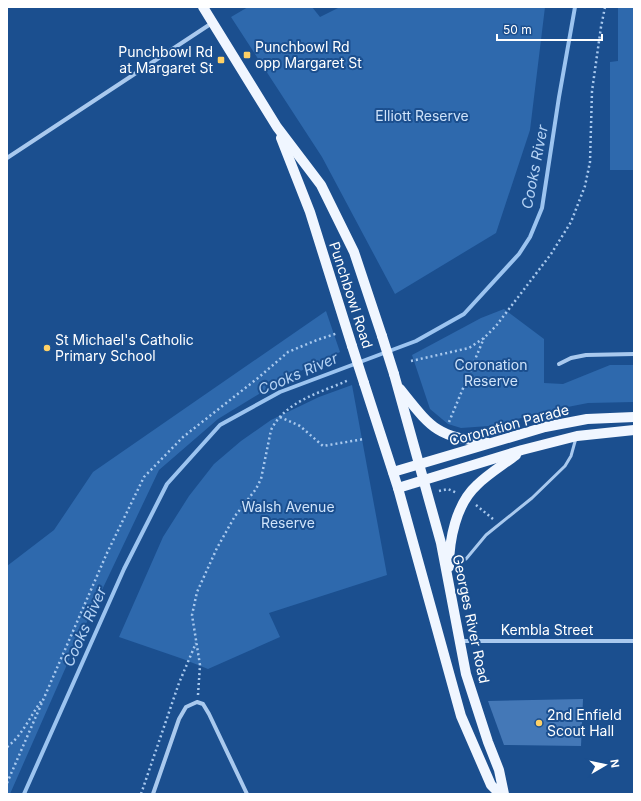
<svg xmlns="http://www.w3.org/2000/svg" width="641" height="801" viewBox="0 0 641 801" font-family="Inter,sans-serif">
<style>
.green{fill:#2e69ad}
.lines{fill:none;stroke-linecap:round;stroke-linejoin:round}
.stream{stroke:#9cc4f0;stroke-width:4}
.building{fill:#4478b7}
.path{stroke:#a9c9ee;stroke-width:2.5;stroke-dasharray:2 3;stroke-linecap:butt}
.lane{stroke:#a9c9ee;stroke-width:3}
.street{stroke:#a9c9ee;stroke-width:4}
.primary{stroke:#f0f6ff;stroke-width:10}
.primary-bridge{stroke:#f0f6ff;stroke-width:10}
.poi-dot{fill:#ffd166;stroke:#1b4f8f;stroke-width:1.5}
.labels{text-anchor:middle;stroke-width:4;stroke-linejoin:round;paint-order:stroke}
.poi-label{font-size:14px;fill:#fff;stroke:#1b4f8f;text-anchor:start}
.park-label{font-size:14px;fill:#cfe3fa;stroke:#1b4f8f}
.street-label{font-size:14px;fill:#fff;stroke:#1b4f8f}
.water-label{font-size:15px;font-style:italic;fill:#b5d3f5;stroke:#1b4f8f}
</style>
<rect width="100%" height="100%" fill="#1b4f8f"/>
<g class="green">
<polygon points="248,7 312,7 320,17 340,7 545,7 530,130 496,233 395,294 322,157 231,17"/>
<polygon points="618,8 634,8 634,170 610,170 610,62 618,61"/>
<polygon points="504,309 544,339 544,383 563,384 610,365 634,365 634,402 588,403 542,412 504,423 489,426 461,428 448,424 430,409 412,355 481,318"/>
<polygon points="326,311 340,352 282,380 218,419 159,470 73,651 10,794 7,794 7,566 54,530 93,472"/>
<polygon points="352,385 387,575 269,613 280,637 208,669 183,659 119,637 163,537 189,496 214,464 241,441 271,420 319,397"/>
</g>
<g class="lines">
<polyline class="stream" points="24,794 124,569 167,484 220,425 280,392 416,341 464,314 519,254 530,237 542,208 559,97 575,7"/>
</g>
<polygon class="building" points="583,699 581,746 504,745 488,701"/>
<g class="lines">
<g class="path">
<polyline points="411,361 469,348 484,338 496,326 551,254 571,222 585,186 590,162 592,91 601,27 605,7"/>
<polyline points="280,417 300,426 323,446 364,439"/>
<polyline points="449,422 484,338"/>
<polyline points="439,491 448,489 457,493"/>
<polyline points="476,505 493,519"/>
<path d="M198 695 200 665 192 615 197 592 217 548 235 516 256 489 261 479 271 430C285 401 322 392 349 380"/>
<path d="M7 747C24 734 30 715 43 699"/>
<polyline points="7,783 107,553 144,477 183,437 258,378 288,352 317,340 338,333"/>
<polyline points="141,794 179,683 196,643"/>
</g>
<polyline class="lane" points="451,563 466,559 486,535 532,498 565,466 571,456 576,438"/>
<g class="street">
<polyline points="7,158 212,23"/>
<polyline points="559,364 571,358 586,355 634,354"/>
<polyline points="460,641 634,641"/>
<polyline points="153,794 179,719 186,707 197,702 203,704 209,714 247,794"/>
</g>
<g class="primary">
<polyline points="203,7 277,127 321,185 354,252 382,336"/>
<polyline points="281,138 310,212 352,346"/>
<polyline points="394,374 441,543 466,674 488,742 499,770 504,794"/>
<polyline points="364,383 398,488 461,716 491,785 500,794"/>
<path d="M400 389C430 426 436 438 486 442"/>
<polyline points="393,472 545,427 587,419 634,417"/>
<polyline points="398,488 522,450 577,436 634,430"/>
<path d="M449 567C449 540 456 504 477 485 488 474 503 465 516 455"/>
</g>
<g class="primary-bridge">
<polyline points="382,336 394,374"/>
<polyline points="352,346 364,383"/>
</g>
</g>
<g class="poi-dot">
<rect x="243" y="51" width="8" height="8" rx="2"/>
<rect x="217" y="56" width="8" height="8" rx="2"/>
<circle cx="47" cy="348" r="4"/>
<circle cx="539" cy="723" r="4"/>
</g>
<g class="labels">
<g class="poi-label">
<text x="255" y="52">Punchbowl Rd<tspan x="255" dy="16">opp Margaret St</tspan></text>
<text x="213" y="57" text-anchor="end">Punchbowl Rd<tspan x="213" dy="16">at Margaret St</tspan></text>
<text x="55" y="345">St Michael's Catholic<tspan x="55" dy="16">Primary School</tspan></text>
<text x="547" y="720">2nd Enfield<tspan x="547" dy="16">Scout Hall</tspan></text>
</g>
<g class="park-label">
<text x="422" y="121">Elliott Reserve</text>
<text x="491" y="370">Coronation<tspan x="491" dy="16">Reserve</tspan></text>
<text x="288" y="512">Walsh Avenue<tspan x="288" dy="16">Reserve</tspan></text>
</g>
<g class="street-label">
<text transform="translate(351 295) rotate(72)" y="5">Punchbowl Road</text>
<text transform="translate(509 425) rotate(-15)" y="5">Coronation Parade</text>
<text transform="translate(471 619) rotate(78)" y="5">Georges River Road</text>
<text x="547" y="635">Kembla Street</text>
</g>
<g class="water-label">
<text transform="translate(535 167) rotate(-79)" y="5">Cooks River</text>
<text transform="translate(298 374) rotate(-23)" y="5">Cooks River</text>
<text transform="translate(85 627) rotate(-66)" y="5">Cooks River</text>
</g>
</g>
<rect width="641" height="801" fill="none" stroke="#ffffff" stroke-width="16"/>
<g transform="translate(605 765) rotate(81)" stroke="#1b4f8f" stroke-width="3" paint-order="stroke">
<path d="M0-3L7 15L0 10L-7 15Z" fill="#ffffff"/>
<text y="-6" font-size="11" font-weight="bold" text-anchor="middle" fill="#ffffff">N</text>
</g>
<path d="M497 34v6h105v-6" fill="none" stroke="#ffffff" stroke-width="2"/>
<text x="503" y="34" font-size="12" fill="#ffffff" stroke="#1b4f8f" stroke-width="3" paint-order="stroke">50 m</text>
</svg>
